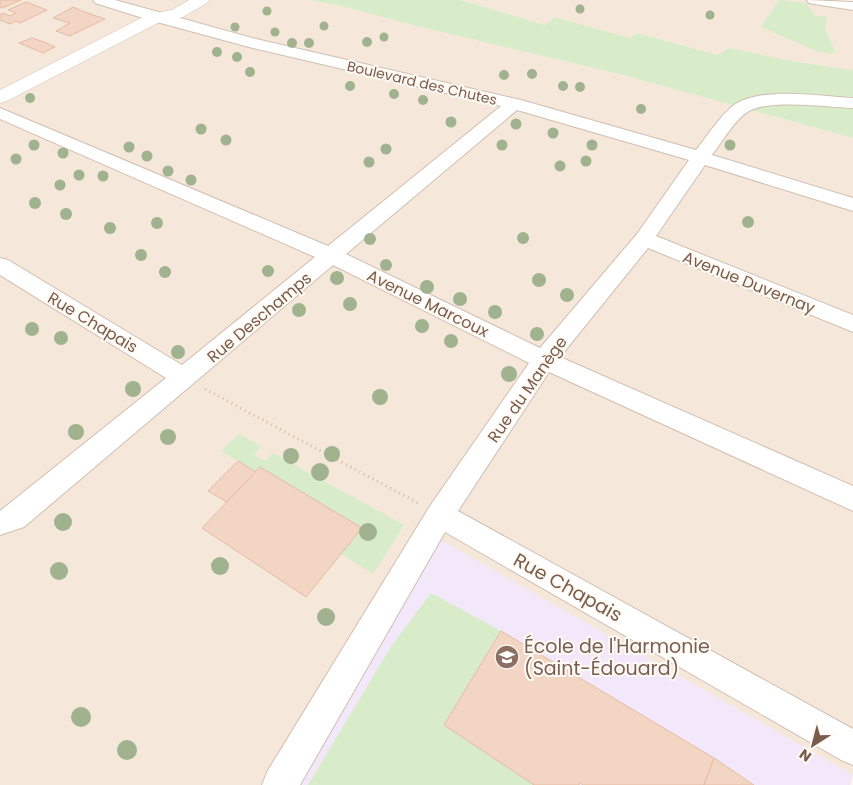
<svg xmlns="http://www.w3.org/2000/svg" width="853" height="785" viewBox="0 0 853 785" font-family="Poppins,sans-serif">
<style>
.residential{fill:#f5e8da}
.education{fill:#f3e8fa}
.green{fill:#d8ecc9}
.building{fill:#f3d5c3;stroke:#e6bba3}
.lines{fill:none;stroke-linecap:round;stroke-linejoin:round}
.minor-casing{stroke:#d1beb0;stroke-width:2}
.tertiary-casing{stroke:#d1beb0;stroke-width:1}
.path{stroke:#d9b8a5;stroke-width:3;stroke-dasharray:1 4;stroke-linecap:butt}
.minor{fill:#fff;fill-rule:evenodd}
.tertiary{fill:#fff;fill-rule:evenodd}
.tree{fill:#a0b28e}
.labels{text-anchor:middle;stroke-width:4;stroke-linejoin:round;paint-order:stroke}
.far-street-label{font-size:14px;fill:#7a5c4d;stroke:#fffaf3}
.street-label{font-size:16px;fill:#7a5c4d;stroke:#fffaf3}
.near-street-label{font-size:19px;fill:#7a5c4d;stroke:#fffaf3}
.near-education-label{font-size:19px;fill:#785e54;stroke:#fffaf3;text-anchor:start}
</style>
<rect width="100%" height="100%" fill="#fdf6ec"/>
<g class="residential">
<polygon points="0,0 309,0 337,5 420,27 619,74 853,138 853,775 437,539 295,785 0,785"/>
<polygon points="461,0 815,0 853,6 853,70 791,61 718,55 637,33 630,38 554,18 545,25"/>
</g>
<polygon class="education" points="437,538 853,775 850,785 295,785"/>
<g class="green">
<polygon points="309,0 461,0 545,25 554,17 630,38 637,33 718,55 729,48 791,61 853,70 853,138 619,74 420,27 337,5"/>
<polygon points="779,0 807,3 815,16 827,16 825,29 835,51 832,54 819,52 761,27"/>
<polygon points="239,434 261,446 254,455 265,461 273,453 404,525 373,574 341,554 361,528 256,472 221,451"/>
<polygon points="431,593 501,631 444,725 534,785 308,785 390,648"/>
</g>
<g class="building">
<polygon points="0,0 21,0 2,8 0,7"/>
<polygon points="26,2 47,10 20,23 16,21 10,24 0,20 0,15 3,13 10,16 16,13 8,10"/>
<polygon points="73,7 82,11 105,19 70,36 56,31 70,23 53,18"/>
<polygon points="32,38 44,42 55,47 43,53 19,43"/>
<polygon points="238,461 256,472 227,502 208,491"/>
<polygon points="260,467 362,528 306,597 202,528"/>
<polygon points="501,631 714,758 704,785 583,785 580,783 579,785 534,785 444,725"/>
<polygon points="714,758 754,785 704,785"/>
</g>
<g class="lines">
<g class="minor-casing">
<g id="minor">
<path d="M93 0H115L256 39 521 100 696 150C707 137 723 111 737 103 767 87 820 96 853 98V108C828 107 770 99 749 111 736 118 722 142 712 155L853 198V211L705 165 656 236 853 315V332L648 248 560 357 853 486V511L549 372 458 511 853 729V765L841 760 445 532 300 785H262L267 772 430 506 529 363 333 265 24 527 0 535V511L166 378 0 275V258L8 260 182 365 315 257 0 119V108L328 246 501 106 249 47 146 19 95 3ZM517 110 689 160 637 234 540 348 346 254Z"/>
<polygon points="807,0 853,2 853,10 814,4 809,3"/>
</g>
</g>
<g class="tertiary-casing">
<polygon id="tertiary" points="189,0 209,0 207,3 183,17 160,22 7,101 0,103 0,90 149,14 172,10"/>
</g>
<polyline class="path" points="205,389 418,503"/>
<use href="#minor" class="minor"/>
<use href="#tertiary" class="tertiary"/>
</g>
<g class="tree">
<circle cx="580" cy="9" r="4.5"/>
<circle cx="267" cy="11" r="4.5"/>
<circle cx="710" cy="15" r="4.5"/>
<circle cx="324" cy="26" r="4.5"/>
<circle cx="235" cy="27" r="4.5"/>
<circle cx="275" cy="32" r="4.5"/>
<circle cx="384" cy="37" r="4.5"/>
<circle cx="367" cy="42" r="5"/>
<circle cx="292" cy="43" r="5"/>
<circle cx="309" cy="43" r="5"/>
<circle cx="217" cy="52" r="5"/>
<circle cx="237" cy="57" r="5"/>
<circle cx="250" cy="72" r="5"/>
<circle cx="532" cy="74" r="5"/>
<circle cx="504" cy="75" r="5"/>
<circle cx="350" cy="86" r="5"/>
<circle cx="563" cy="86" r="5"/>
<circle cx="580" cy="87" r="5"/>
<circle cx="394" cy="94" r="5"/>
<circle cx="30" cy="98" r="5"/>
<circle cx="423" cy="100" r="5"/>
<circle cx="641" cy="109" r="5"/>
<circle cx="451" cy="122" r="5.5"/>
<circle cx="516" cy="124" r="5.5"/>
<circle cx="201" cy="129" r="5.5"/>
<circle cx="553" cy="133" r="5.5"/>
<circle cx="226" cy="140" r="5.5"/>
<circle cx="34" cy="145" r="5.5"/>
<circle cx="502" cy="145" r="5.5"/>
<circle cx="592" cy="145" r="5.5"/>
<circle cx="730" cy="145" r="5.5"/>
<circle cx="129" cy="147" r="5.5"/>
<circle cx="386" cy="149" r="5.5"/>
<circle cx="63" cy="153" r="5.5"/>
<circle cx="147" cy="156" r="5.5"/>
<circle cx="16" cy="159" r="5.5"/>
<circle cx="586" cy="161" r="5.5"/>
<circle cx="369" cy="162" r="5.5"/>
<circle cx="560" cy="166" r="5.5"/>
<circle cx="168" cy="171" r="5.5"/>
<circle cx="79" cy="175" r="5.5"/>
<circle cx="103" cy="176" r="5.5"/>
<circle cx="191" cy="180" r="5.5"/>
<circle cx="60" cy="185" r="5.5"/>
<circle cx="35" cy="203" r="6"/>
<circle cx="66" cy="214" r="6"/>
<circle cx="748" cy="222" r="6"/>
<circle cx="157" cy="223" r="6"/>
<circle cx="110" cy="228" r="6"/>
<circle cx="523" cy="238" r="6"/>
<circle cx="370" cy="239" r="6"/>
<circle cx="141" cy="255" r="6"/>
<circle cx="386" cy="265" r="6"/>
<circle cx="268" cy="271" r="6"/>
<circle cx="165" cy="272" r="6"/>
<circle cx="337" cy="278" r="7"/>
<circle cx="539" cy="280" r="7"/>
<circle cx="427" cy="287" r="7"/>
<circle cx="567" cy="295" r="7"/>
<circle cx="460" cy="299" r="7"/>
<circle cx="350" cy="304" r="7"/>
<circle cx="299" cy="310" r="7"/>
<circle cx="495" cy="312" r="7"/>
<circle cx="422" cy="326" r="7"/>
<circle cx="32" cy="329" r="7"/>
<circle cx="537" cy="334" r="7"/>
<circle cx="61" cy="338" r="7"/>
<circle cx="451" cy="341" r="7"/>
<circle cx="178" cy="352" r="7"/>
<circle cx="509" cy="374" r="8"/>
<circle cx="133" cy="389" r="8"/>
<circle cx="380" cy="397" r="8"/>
<circle cx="76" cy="432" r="8"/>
<circle cx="168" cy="437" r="8"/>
<circle cx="332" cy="454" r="8"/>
<circle cx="291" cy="456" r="8"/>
<circle cx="320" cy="472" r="9"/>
<circle cx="63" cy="522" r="9"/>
<circle cx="368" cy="532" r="9"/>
<circle cx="220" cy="566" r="9"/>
<circle cx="59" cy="571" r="9"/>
<circle cx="326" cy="617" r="9"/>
<circle cx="81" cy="717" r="10"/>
<circle cx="127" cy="750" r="10"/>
</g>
<defs>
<g id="school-disc" transform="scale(1.25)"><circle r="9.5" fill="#8d6e63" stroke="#fffaf3"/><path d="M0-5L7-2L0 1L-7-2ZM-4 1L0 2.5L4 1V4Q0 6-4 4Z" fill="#fff"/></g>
</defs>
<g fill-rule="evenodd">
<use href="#school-disc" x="507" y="657"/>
</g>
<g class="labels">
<g class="far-street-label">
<text transform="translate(422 83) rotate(13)" y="5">Boulevard des Chutes</text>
</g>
<g class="street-label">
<text transform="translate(749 282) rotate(22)" y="6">Avenue Duvernay</text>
<text transform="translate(428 303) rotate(26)" y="6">Avenue Marcoux</text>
<text transform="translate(259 317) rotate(-40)" y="6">Rue Deschamps</text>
<text transform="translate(93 322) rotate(31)" y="6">Rue Chapais</text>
<text transform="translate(527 389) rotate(-55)" y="6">Rue du Manège</text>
</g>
<g class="near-street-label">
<text transform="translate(568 587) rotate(29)" y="7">Rue Chapais</text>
</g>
<g class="near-education-label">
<text x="524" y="653">École de l'Harmonie<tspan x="524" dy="22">(Saint-Édouard)</tspan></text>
</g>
</g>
<g transform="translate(813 745) rotate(216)" stroke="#fffaf3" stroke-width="4" paint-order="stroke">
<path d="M0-4L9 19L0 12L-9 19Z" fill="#7a5c4d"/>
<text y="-8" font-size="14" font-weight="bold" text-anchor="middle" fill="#7a5c4d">N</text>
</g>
</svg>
